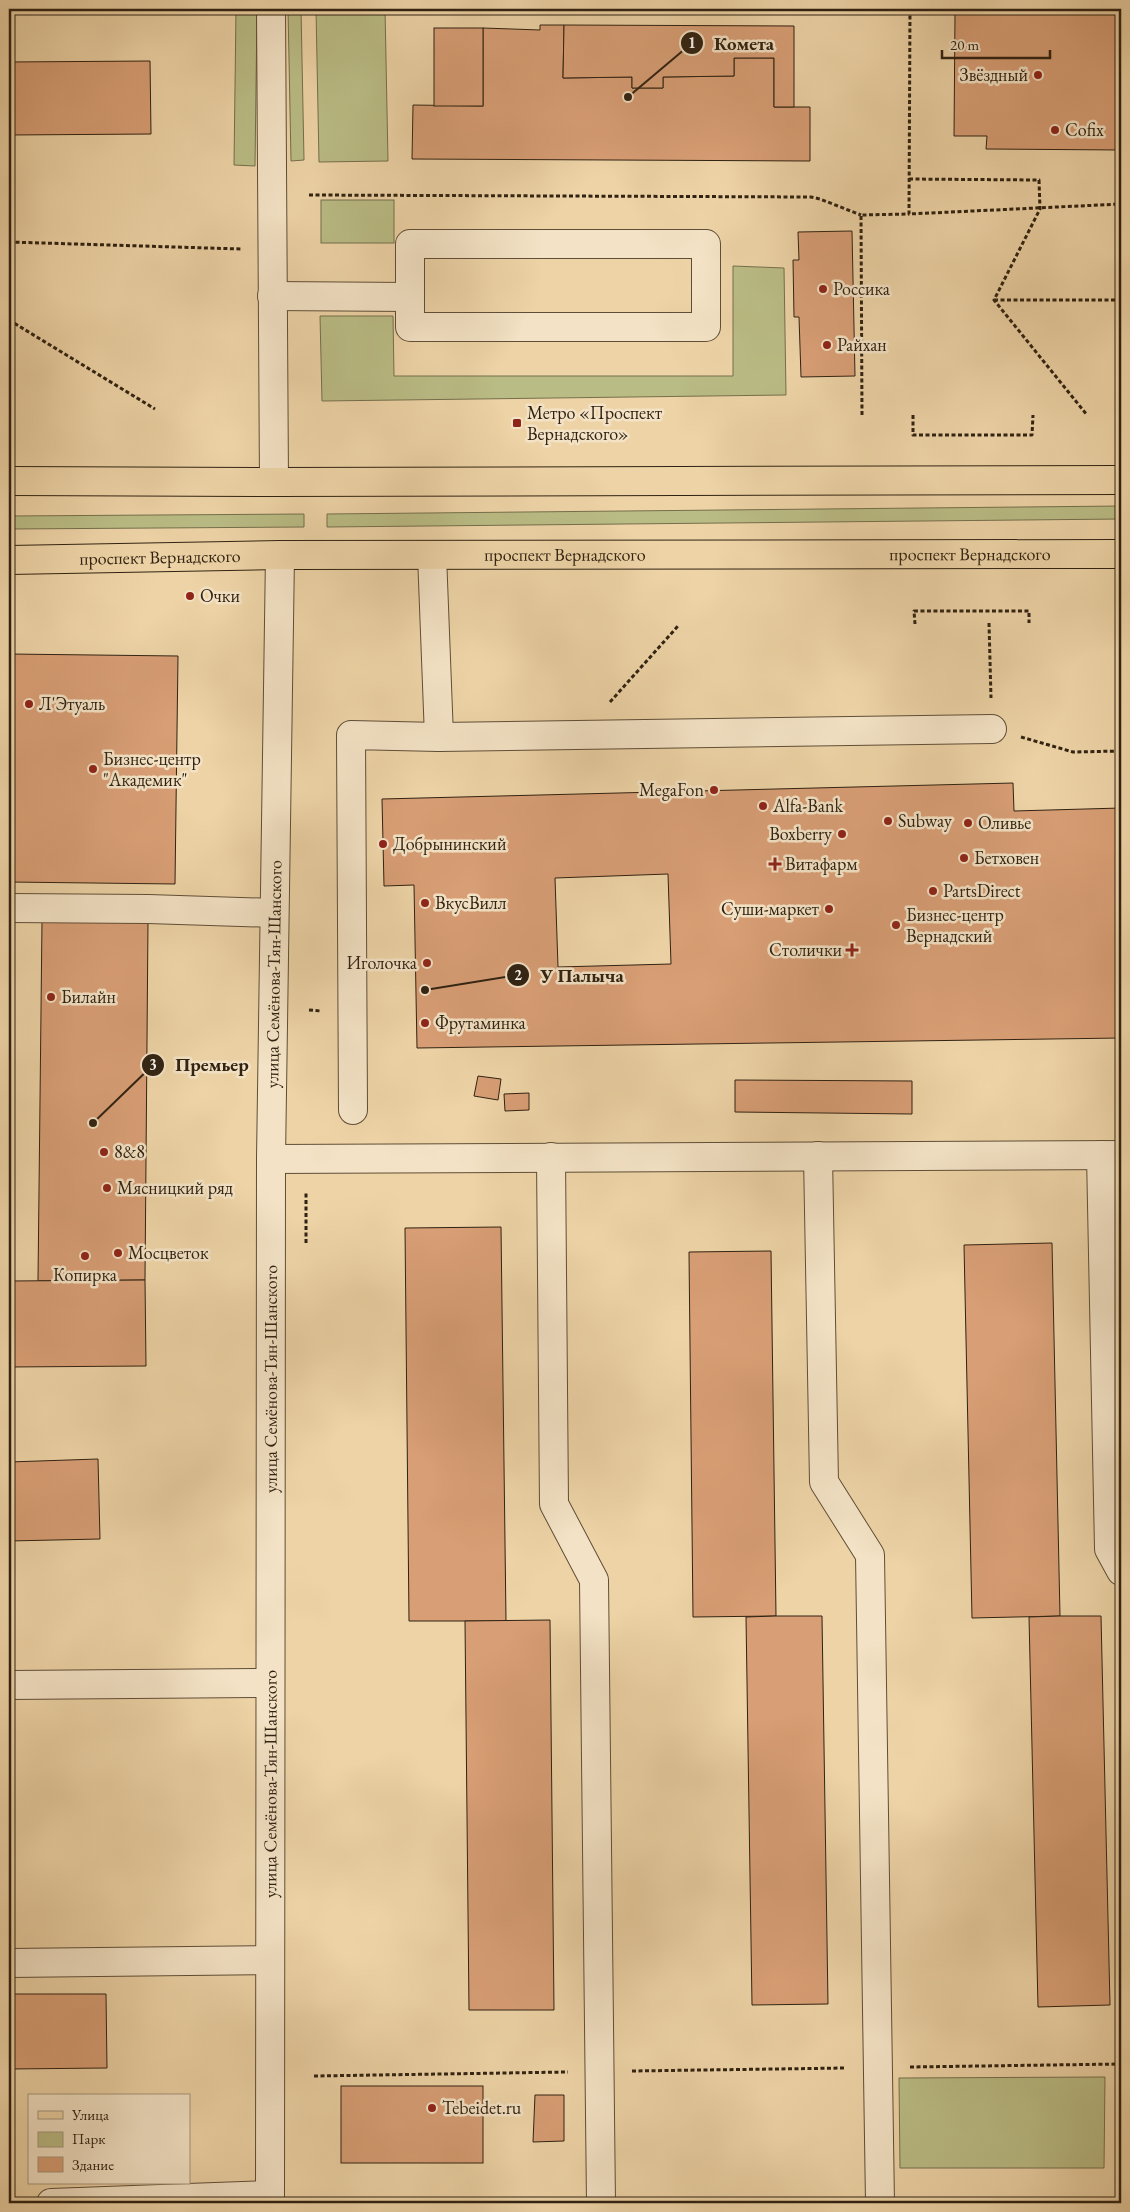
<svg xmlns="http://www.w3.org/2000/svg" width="1130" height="2212" viewBox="0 0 1130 2212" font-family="'EB Garamond',serif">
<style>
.green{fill:#babc85;stroke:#756f4c}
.building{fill:#d89e75;stroke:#302212;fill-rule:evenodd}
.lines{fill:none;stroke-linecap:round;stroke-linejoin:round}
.minor-casing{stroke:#5f4e37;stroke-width:30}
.major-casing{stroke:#302212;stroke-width:30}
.path{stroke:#302212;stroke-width:3;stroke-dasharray:4 2.5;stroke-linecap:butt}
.minor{stroke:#f3e2c5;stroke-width:28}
.major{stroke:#edd3a6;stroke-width:28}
.poi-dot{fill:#8f2418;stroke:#f3e2c5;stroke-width:2}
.labels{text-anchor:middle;stroke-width:5;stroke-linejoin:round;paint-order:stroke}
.poi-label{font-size:18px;fill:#302212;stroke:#f3e2c5;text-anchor:start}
.street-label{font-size:18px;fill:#302212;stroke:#f3e2c5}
.leader{fill:none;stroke:#302212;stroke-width:2}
.callout-dot{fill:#302212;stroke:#f3e2c5;stroke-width:2}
.mark-label{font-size:15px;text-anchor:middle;font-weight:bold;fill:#fff}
.callout-label{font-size:19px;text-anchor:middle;font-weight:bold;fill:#302212;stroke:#f3e2c5;stroke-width:5;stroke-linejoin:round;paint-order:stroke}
</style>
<rect width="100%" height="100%" fill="#edd3a6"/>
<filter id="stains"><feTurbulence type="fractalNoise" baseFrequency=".004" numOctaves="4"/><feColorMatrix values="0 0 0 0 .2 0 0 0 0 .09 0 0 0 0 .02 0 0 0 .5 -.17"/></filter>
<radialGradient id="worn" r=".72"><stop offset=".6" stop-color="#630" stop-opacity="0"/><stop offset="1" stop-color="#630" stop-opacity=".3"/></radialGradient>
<g class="green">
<polygon points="236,9 257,9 255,166 234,165"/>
<polygon points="288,9 301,9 304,160 291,161"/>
<polygon points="316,9 385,9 388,161 319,162"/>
<rect x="321" y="200" width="73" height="43"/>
<polygon points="733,266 784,268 786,395 322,401 320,316 393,316 394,376 733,376"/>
<polygon points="1121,506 1121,519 327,527 327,514"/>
<polygon points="304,514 304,527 9,529 9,516"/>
<polygon points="1105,2077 1104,2168 900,2168 899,2078"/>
</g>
<g class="building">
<polygon points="983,9 1121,9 1121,150 986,149 987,136 954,136 955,14 983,14"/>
<polygon points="540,25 564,25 563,78 632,77 632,88 663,88 663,77 734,76 734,58 774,58 774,107 810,107 810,161 412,159 413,105 483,106 483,28 540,30"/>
<polygon points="564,25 794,26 794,107 774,107 774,58 734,58 734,76 663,77 663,88 632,88 632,77 563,78"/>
<rect x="434" y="28" width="49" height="78"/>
<polygon points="150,61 151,134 9,135 9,62"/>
<polygon points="852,231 855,376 801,377 799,317 794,317 793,260 799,260 798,232"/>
<polygon points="9,654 178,656 175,884 9,882"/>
<path d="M1013 783 1014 811 1121 808V1038L417 1048 414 885 384 886 382 799ZM668 874 671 964 558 967 555 878Z"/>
<polygon points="42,921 148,922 145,1280 38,1281"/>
<polygon points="478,1076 501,1079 498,1100 474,1096"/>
<polygon points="735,1080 912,1081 912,1114 735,1112"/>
<polygon points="529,1093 529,1110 505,1111 504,1094"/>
<polygon points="501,1227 506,1621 409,1621 405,1228"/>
<polygon points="1052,1243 1060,1616 972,1618 964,1245"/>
<polygon points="771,1251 776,1616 693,1617 689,1252"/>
<polygon points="145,1280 146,1366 9,1367 9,1281"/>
<polygon points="98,1459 100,1539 9,1541 9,1462"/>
<polygon points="776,1616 822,1616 828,2004 752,2005 746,1617"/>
<polygon points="1060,1616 1101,1616 1110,2005 1038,2007 1029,1617"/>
<polygon points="550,1620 554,2010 469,2010 465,1621"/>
<polygon points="9,1994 106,1994 107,2068 9,2069"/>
<rect x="341" y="2086" width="142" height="77"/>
<polygon points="535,2095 564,2095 564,2141 533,2142"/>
</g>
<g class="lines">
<g class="minor-casing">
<g id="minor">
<polyline points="271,9 274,482"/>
<rect x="410" y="244" width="296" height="83"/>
<polyline points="272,296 410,297"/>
<polyline points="439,737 992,729"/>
<polyline points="9,908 148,909 274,913"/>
<polyline points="353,1110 351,735 439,737 432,555"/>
<polyline points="1101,1155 1109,1549 1121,1571"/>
<polyline points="818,1156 824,1482 870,1555 880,2203"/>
<polyline points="551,1157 554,1504 594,1580 601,2203"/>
<polyline points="271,1159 1121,1155"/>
<polyline points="9,1685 270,1683"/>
<polyline points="9,1963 270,1960"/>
<polyline points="51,2203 270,2195"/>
<path id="s1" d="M270 2203 271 1159 280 555"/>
</g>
</g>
<g class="major-casing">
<g id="major">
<polyline points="9,481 274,482 1121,480"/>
<path id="s2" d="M9 560 280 555 1121 554"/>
</g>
</g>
<g class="path">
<polyline points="910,9 909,214 1121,204"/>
<polyline points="909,179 1039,180 1040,209 994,300 1087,415"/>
<polyline points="309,195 811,197 820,199 861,215"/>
<polyline points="9,242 241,249"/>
<polyline points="994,300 1121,300"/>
<polyline points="9,320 155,409"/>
<polyline points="862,415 861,215 909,214"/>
<polyline points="913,415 913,435 1032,435 1033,415"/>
<polyline points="989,623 991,698"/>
<polyline points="915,624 914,611 1029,611 1029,623"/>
<polyline points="610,702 678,626"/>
<polyline points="1021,737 1073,752 1121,751"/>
<polyline points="309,1010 321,1011"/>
<polyline points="306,1243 306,1191"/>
<polyline points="910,2067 1121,2064"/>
<polyline points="632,2071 846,2068"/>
<polyline points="314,2076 568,2072"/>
</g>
<use href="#minor" class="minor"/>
<use href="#major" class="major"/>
</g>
<g class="poi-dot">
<circle cx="1038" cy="75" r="5"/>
<circle cx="1055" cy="130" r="5"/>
<circle cx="823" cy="289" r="5"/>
<circle cx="827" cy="345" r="5"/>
<rect x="512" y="418" width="10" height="10" rx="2.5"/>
<circle cx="190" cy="596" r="5"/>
<circle cx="29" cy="704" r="5"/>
<circle cx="93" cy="769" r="5"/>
<circle cx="714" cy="790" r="5"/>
<circle cx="763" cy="806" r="5"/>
<circle cx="888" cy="821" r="5"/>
<circle cx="968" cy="823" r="5"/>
<circle cx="842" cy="834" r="5"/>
<circle cx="383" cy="844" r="5"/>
<circle cx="964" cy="858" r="5"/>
<path d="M772.5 856.5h5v5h5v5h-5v5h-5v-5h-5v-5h5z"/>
<circle cx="933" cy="891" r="5"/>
<circle cx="425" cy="903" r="5"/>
<circle cx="829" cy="909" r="5"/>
<circle cx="896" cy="925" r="5"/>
<path d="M849.5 942.5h5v5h5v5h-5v5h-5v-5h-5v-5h5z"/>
<circle cx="427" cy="963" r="5"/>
<circle cx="51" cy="997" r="5"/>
<circle cx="425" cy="1023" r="5"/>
<circle cx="104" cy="1152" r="5"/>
<circle cx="107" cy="1188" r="5"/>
<circle cx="118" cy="1253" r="5"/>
<circle cx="85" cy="1256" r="5"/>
<circle cx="432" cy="2108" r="5"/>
</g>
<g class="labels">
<g class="poi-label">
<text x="1028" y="81" text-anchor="end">Звёздный</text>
<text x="1065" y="136">Cofix</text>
<text x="833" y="295">Россика</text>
<text x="837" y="351">Райхан</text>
<text x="527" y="419">Метро «Проспект<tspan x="527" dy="21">Вернадского»</tspan></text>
<text x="200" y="602">Очки</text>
<text x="39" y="710">Л'Этуаль</text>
<text x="103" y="765">Бизнес-центр<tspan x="103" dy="21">"Академик"</tspan></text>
<text x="704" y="796" text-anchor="end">MegaFon</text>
<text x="773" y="812">Alfa-Bank</text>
<text x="898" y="827">Subway</text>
<text x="978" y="829">Оливье</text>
<text x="832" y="840" text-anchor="end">Boxberry</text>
<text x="393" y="850">Добрынинский</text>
<text x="974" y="864">Бетховен</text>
<text x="785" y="870">Витафарм</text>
<text x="943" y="897">PartsDirect</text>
<text x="435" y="909">ВкусВилл</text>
<text x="819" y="915" text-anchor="end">Суши-маркет</text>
<text x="906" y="921">Бизнес-центр<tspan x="906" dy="21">Вернадский</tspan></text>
<text x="842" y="956" text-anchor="end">Столички</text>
<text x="417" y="969" text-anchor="end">Иголочка</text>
<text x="61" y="1003">Билайн</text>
<text x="435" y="1029">Фрутаминка</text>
<text x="114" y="1158">8&amp;8</text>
<text x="117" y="1194">Мясницкий ряд</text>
<text x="128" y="1259">Мосцветок</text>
<text x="85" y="1281" text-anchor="middle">Копирка</text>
<text x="442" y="2114">Tebeidet.ru</text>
</g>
<g class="street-label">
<text dy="6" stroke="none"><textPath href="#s2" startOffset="556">проспект Вернадского</textPath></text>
<text dy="6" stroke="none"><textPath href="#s2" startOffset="961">проспект Вернадского</textPath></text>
<text dy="6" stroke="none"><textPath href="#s2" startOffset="151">проспект Вернадского</textPath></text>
<text dy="6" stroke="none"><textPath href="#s1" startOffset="1229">улица Семёнова-Тян-Шанского</textPath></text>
<text dy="6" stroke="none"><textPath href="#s1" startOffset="824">улица Семёнова-Тян-Шанского</textPath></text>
<text dy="6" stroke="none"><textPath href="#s1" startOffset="419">улица Семёнова-Тян-Шанского</textPath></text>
</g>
</g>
<path class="leader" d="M628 97L692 43M425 990L518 975M93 1123L153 1065"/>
<g class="callout-dot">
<circle cx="628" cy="97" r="5"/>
<circle cx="425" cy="990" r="5"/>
<circle cx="93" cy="1123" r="5"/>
<circle cx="692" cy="43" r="12"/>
<circle cx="518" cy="975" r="12"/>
<circle cx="153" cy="1065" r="12"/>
</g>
<g class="mark-label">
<text x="692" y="48">1</text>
<text x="518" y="980">2</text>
<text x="153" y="1070">3</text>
</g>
<g class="callout-label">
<text x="744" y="50">Комета</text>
<text x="582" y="982">У Палыча</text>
<text x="212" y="1071">Премьер</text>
</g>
<rect width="1130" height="2212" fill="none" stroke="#edd3a6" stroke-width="30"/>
<rect x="10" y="10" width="1110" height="2192" fill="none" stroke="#302212" stroke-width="2.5"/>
<rect x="15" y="15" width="1100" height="2182" fill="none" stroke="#302212"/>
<rect x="28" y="2094" width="162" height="90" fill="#f3e2c5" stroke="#a5957d"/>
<rect x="38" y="2111" width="25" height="8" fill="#edd3a6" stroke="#a5957d"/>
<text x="72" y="2120" font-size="15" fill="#302212">Улица</text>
<rect x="38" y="2132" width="25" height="15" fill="#babc85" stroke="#a5957d"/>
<text x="72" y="2144" font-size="15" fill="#302212">Парк</text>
<rect x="38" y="2157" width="25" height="15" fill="#d89e75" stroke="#a5957d"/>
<text x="72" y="2170" font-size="15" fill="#302212">Здание</text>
<path d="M942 50v8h108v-8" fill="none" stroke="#302212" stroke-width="2.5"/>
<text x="950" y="50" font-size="15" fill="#302212" stroke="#f3e2c5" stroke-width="4" paint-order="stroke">20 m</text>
<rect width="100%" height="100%" filter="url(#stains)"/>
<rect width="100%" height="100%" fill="url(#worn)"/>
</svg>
